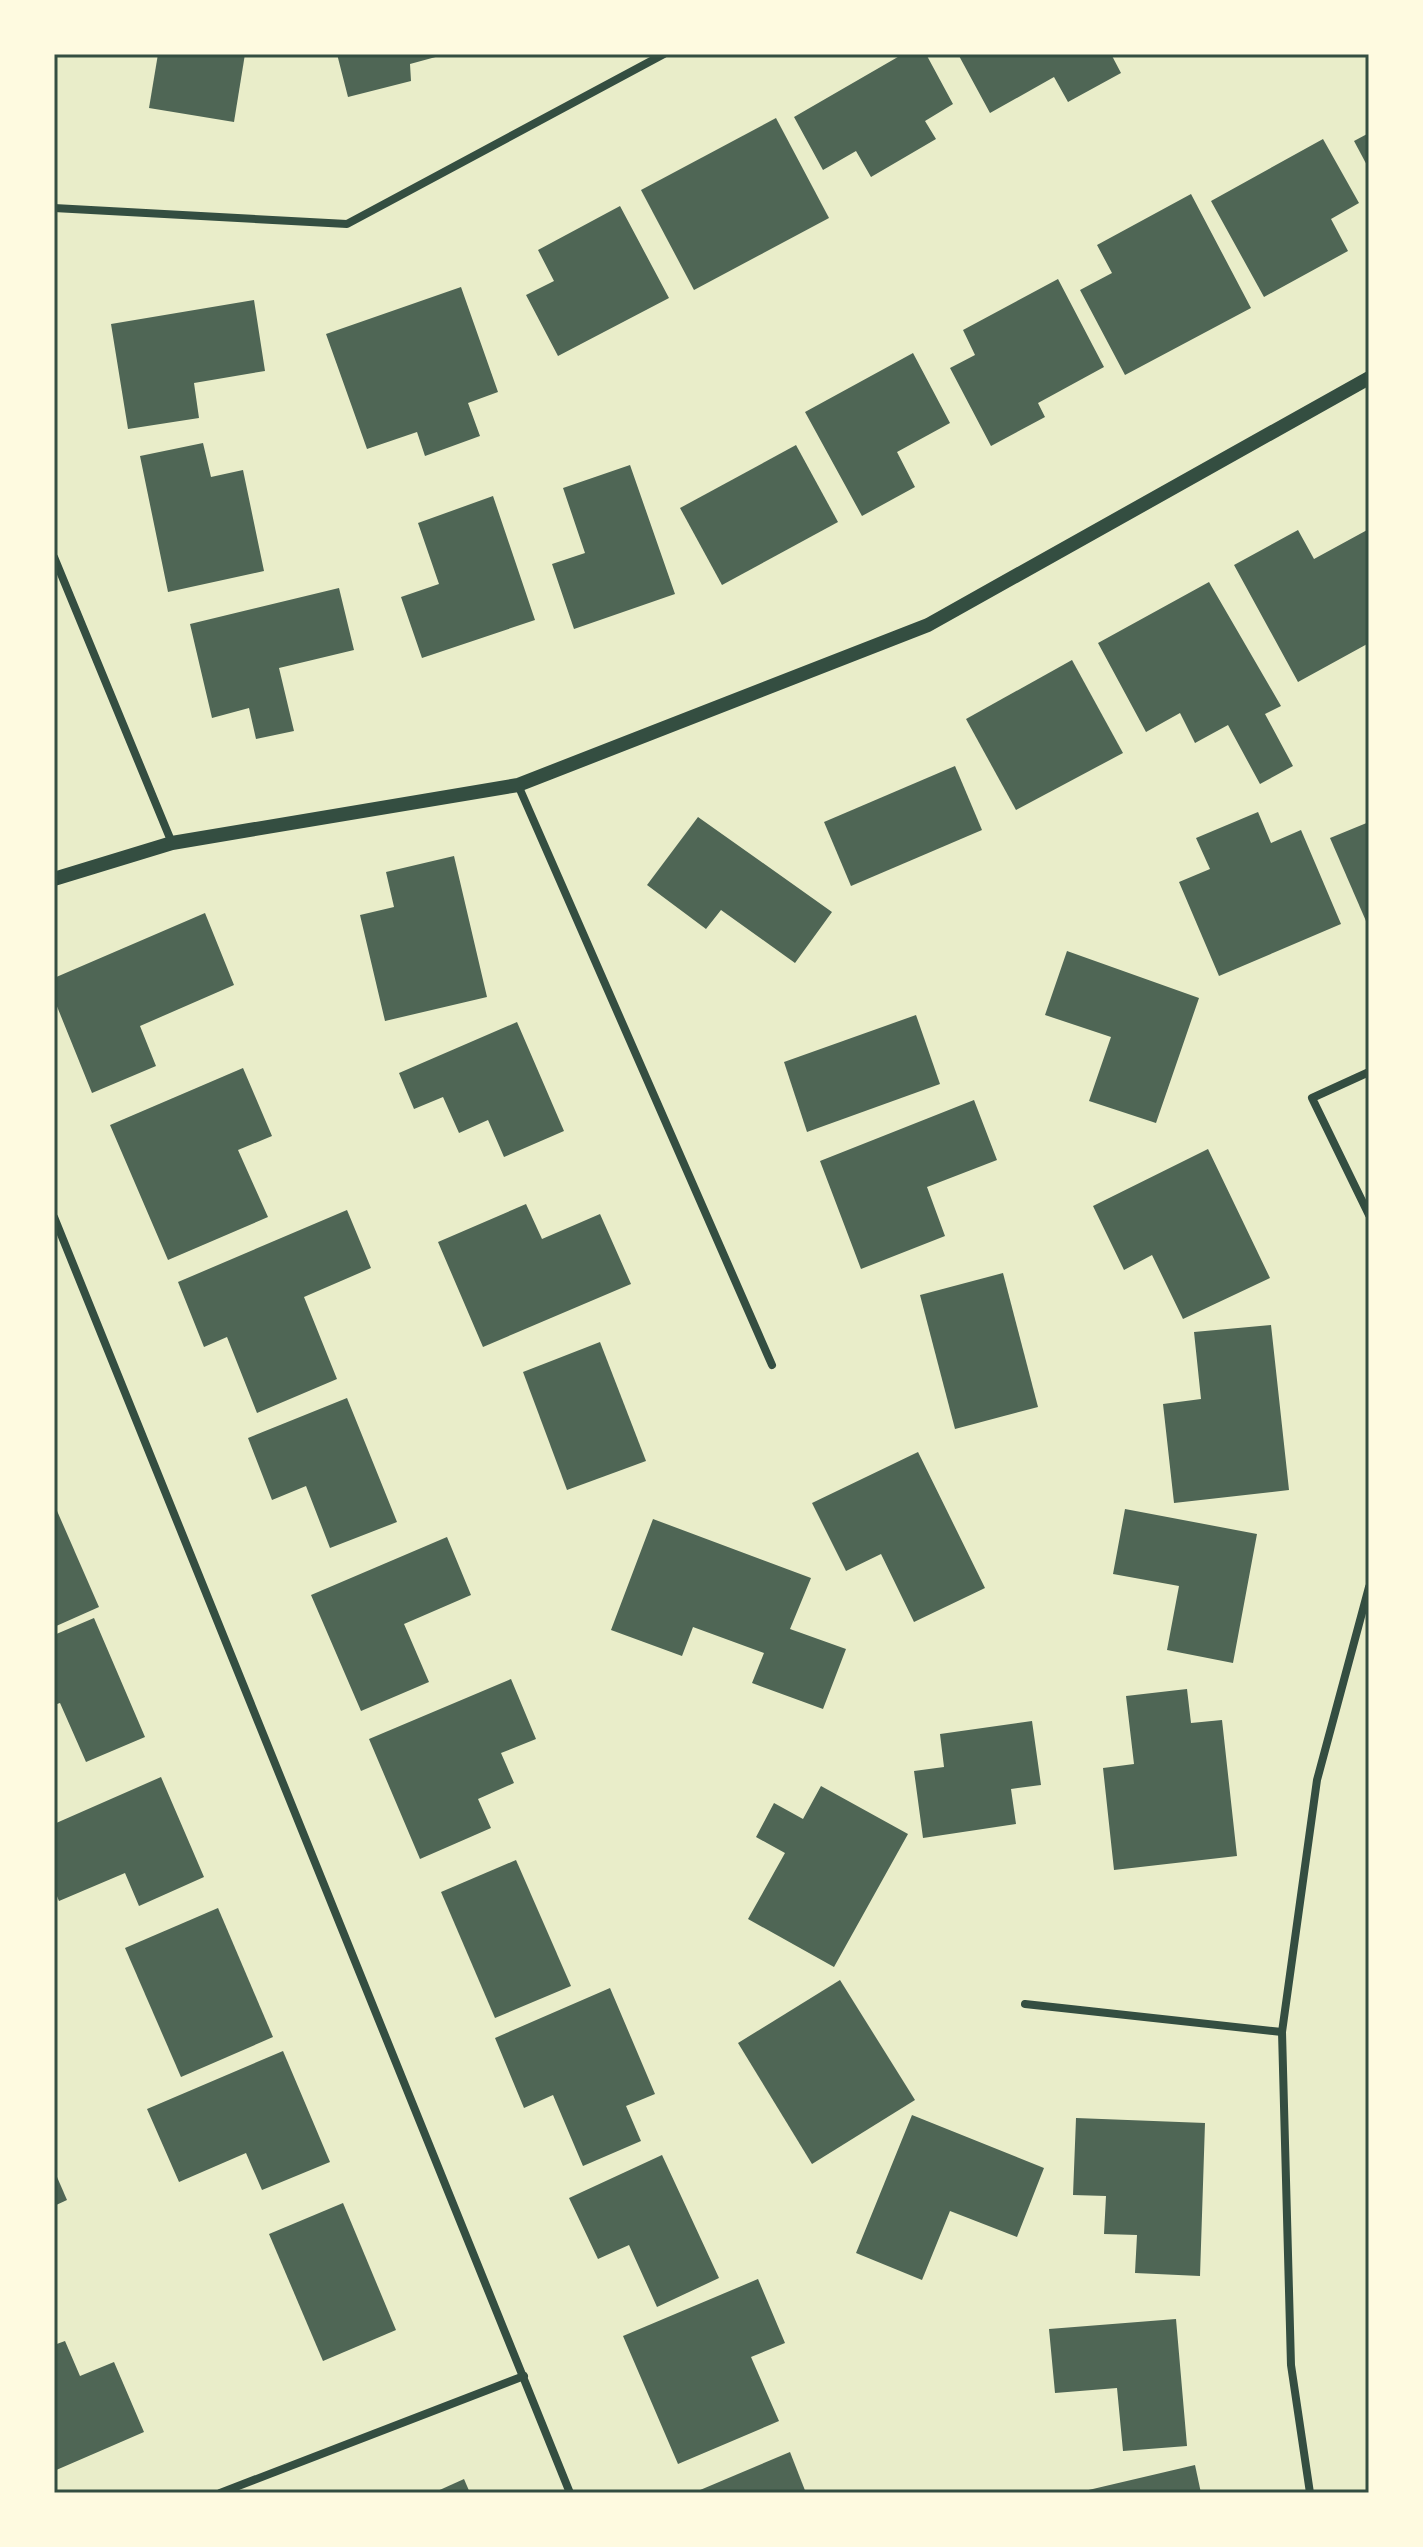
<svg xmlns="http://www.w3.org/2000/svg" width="1423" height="2547" viewBox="0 0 1423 2547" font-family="'Alegreya Sans',sans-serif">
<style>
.building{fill:#4f6655}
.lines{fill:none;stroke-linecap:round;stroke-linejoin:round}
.minor{stroke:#344e41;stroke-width:8}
.tertiary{stroke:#344e41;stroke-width:14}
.neatline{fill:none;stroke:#344e41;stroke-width:3}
</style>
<rect width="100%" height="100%" fill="#e9edc9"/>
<g class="building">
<polygon points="158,54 245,54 234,122 149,108"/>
<polygon points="337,54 443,54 443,55 410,64 411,81 348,97"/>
<polygon points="903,54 926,54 953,104 925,121 936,139 871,177 856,151 823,170 794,117"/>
<polygon points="958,54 1111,54 1121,73 1068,102 1054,77 990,113"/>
<polygon points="776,118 829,218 694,290 641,190"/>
<polygon points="1369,133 1369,169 1354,141"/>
<polygon points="1323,139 1359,203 1331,219 1348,251 1264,297 1211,201"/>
<polygon points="1191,194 1251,308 1125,375 1080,290 1112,273 1097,245"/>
<polygon points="620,206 669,298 558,356 526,295 554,281 538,250"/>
<polygon points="1058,279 1104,367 1038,403 1045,417 991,446 950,368 975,355 963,330"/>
<polygon points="461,287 498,392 468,403 480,436 425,456 417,432 367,449 326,334"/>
<polygon points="254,300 265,371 194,383 199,418 128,429 111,324"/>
<polygon points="913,353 950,423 897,452 915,487 862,516 805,412"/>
<polygon points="203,443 211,477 243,470 264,571 168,592 140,456"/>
<polygon points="796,445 838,522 722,585 680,508"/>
<polygon points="630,465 675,594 574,629 552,564 585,553 563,488"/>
<polygon points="493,496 535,620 422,658 401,597 439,584 418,523"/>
<polygon points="1369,529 1369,643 1298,682 1234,565 1298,530 1314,559"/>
<polygon points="1209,582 1281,706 1265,714 1293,766 1260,784 1228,725 1195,743 1180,713 1146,732 1098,643"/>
<polygon points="339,588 354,650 279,668 294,731 256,739 249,708 212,718 190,624"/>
<polygon points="1072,660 1123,753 1016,810 966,719"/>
<polygon points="955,766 982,830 851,886 824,822"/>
<polygon points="1258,812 1271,843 1301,830 1341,924 1219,976 1179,882 1210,869 1196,838"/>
<polygon points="698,817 832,912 795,963 721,910 706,929 647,885"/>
<polygon points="1369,822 1369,928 1330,838"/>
<polygon points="454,856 487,997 385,1021 360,915 394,907 386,872"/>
<polygon points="205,913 234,985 140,1026 156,1066 92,1093 54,999 54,978"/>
<polygon points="1067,951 1199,998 1156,1123 1089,1101 1111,1037 1045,1015"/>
<polygon points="916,1015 940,1084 807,1132 784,1062"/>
<polygon points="517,1022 564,1131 504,1157 488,1120 459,1133 443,1097 414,1109 399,1073"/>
<polygon points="243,1068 272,1136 238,1150 268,1217 168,1260 110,1125"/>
<polygon points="974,1100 997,1160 927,1187 945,1236 861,1269 820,1161"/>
<polygon points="1208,1149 1270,1278 1183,1319 1152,1255 1124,1270 1093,1206"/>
<polygon points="526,1204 542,1239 600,1214 631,1284 483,1347 438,1242"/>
<polygon points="347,1210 371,1268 304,1297 337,1379 257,1413 227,1337 204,1347 178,1282"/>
<polygon points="1003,1273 1038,1407 955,1429 920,1295"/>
<polygon points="1271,1325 1289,1490 1174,1503 1163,1404 1201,1399 1194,1332"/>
<polygon points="600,1342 646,1461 567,1490 523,1372"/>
<polygon points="347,1398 397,1522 330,1548 306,1486 272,1500 248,1438"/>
<polygon points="918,1452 985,1588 914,1622 881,1554 846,1571 812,1503"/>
<polygon points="54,1504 99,1607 54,1627"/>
<polygon points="1125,1509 1257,1534 1233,1663 1167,1650 1179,1586 1113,1574"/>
<polygon points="653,1519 811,1578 790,1629 846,1649 823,1709 752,1683 764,1653 693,1627 682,1656 611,1630"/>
<polygon points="447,1537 471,1595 404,1624 429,1682 361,1711 311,1595"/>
<polygon points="94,1618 145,1737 86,1762 60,1703 54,1705 54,1635"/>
<polygon points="511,1679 536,1739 501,1753 514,1783 478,1799 491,1828 420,1859 369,1739"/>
<polygon points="1187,1689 1191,1723 1222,1720 1237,1856 1114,1870 1103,1768 1134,1764 1126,1696"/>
<polygon points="1032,1721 1041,1785 1011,1789 1016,1824 923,1838 914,1771 944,1767 940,1734"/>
<polygon points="161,1777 204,1877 139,1906 125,1873 59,1901 54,1889 54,1824"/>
<polygon points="821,1786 908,1834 834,1967 748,1919 785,1853 756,1837 774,1803 803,1819"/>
<polygon points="516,1860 571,1986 495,2018 441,1892"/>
<polygon points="218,1908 273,2037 181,2077 125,1948"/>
<polygon points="840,1980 915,2100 812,2164 738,2043"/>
<polygon points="610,1988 655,2094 626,2106 641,2141 583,2166 553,2095 524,2108 495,2038"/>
<polygon points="283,2051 330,2162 262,2190 246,2153 179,2182 147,2109"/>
<polygon points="912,2115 1044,2168 1017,2237 950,2211 922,2280 856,2253"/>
<polygon points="1076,2118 1205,2123 1200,2276 1135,2273 1137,2235 1104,2234 1106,2196 1073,2195"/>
<polygon points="662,2155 719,2278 657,2307 629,2245 598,2259 569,2198"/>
<polygon points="54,2170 67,2200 54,2206"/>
<polygon points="343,2203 396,2330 323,2361 269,2234"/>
<polygon points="758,2279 785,2343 751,2357 779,2421 678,2464 623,2336"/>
<polygon points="1176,2319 1187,2446 1123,2451 1117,2388 1055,2393 1049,2329"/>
<polygon points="65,2341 80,2376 114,2362 144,2432 54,2471 54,2345"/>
<polygon points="790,2452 806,2493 693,2493"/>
<polygon points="1195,2465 1201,2493 1080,2493 1080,2492"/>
<polygon points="464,2479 470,2493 433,2493"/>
</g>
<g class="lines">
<g class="minor">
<polyline points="54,208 347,224 664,54"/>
<polyline points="54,557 172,843"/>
<polyline points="518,785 772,1365"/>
<polyline points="1369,1072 1312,1098 1369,1215"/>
<polyline points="54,1217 570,2493"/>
<polyline points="1025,2004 1282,2032"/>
<polyline points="220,2493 524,2376"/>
<polyline points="1310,2493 1291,2365 1282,2032 1317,1780 1369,1587"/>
</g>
<polyline class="tertiary" points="54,879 172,843 518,785 928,625 1369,378"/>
</g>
<rect width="1423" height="2547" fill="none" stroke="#fefae0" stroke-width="112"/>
<rect x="56" y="56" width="1311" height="2435" class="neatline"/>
</svg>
